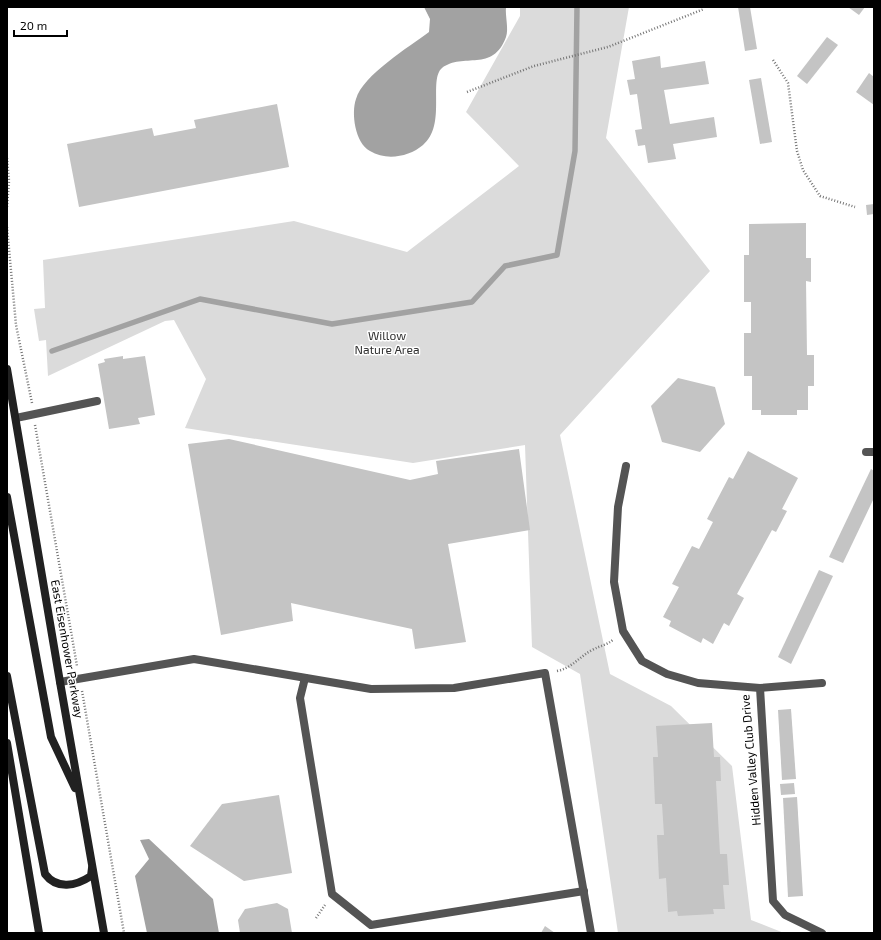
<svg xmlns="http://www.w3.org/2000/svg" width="881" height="940" viewBox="0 0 881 940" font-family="'Exo 2',sans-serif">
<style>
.green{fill:#dbdbdb}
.water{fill:#a2a2a2}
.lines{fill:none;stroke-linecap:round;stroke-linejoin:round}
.stream{stroke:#a2a2a2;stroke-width:5.5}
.building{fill:#c4c4c4}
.path{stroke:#767676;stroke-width:2.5;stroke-dasharray:1 2;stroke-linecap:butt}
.lane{stroke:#545454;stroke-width:8}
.street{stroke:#545454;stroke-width:8}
.secondary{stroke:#212121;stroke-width:8}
.labels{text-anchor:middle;stroke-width:3;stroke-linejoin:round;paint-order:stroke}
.park-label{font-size:12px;fill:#323232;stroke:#fff}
.street-label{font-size:12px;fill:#000;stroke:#fff}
</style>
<rect width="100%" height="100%" fill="#fff"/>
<polygon class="green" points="520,7 629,7 606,138 710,271 560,435 610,674 671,706 732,766 751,920 784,933 618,933 580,674 532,647 525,445 413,463 185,428 206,379 174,320 165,321 48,376 46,340 39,341 34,309 45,308 43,260 294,221 407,252 519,166 466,112 520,16"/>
<g class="water">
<path d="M424 7H506C505 16 509 29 506 37 493 73 463 52 442 68 428 80 447 125 423 145 409 157 386 161 370 151 355 143 351 113 356 99 363 75 409 47 429 32L430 19Z"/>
<polygon points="149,839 213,899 219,933 147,933 135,876 149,859 140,840"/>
</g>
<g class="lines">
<polyline class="stream" points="52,351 200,299 332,324 472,302 505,266 557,255 575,151 577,7"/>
</g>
<g class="building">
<polygon points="738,7 750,7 757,49 745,51"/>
<polygon points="848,7 865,7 859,15"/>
<polygon points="827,37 838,45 807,84 797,76"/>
<polygon points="660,56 661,68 705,61 709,84 664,90 670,124 714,117 717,137 673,144 676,159 648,163 645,145 638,146 635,130 642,129 637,94 630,95 627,80 635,79 632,61"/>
<polygon points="869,73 874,77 874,105 856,92"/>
<polygon points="761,78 772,142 760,144 749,80"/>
<polygon points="277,104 289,167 79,207 67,144 152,128 154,136 196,128 194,120"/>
<polygon points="874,204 874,214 867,215 866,205"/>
<polygon points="806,223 806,258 811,258 811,282 806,281 807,355 814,355 814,386 808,386 808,410 797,410 797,415 761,415 761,410 752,410 752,376 744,376 744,333 751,333 751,302 744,302 744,255 749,255 749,224"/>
<polygon points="123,356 123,359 145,356 155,415 138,418 140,424 109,429 98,364 105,362 104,359"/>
<polygon points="678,378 715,387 725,424 700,452 662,442 651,406"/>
<polygon points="229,439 410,480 438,474 436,461 519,449 530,530 448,544 466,642 415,649 412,629 291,603 293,621 221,635 188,444"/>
<polygon points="748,451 798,478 782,509 787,511 776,532 772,530 737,594 744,598 729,626 724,623 713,644 703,638 701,643 669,626 671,621 663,617 679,587 672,584 692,546 699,549 713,522 707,519 729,477 733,479"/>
<polygon points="871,469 874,471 874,498 843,563 829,557"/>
<polygon points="819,570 833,576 791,664 778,657"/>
<polygon points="791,709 796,779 782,780 778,710"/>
<polygon points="712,723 714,757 720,757 721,781 716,781 720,854 727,854 729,885 723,885 725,909 713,909 714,914 678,916 677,911 668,912 666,878 659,879 657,835 664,835 662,804 655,804 653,757 658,757 656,726"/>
<polygon points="794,783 795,794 781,795 780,784"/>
<polygon points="279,795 292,873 244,881 190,846 222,804"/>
<polygon points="797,797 803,896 788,897 783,798"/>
<polygon points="277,903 288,909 292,933 240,933 238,920 245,909"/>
<polygon points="545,926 555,933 541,933"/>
</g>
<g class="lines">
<g class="path">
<polyline points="773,60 788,83 797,151 803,170 820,196 855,207"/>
<polyline points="467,92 534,66 608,47 704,9"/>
<polyline points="7,158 9,181 7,207"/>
<polyline points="7,227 16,325 32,403"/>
<polyline points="35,425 77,666"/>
<path d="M557 671C572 668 579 657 592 650 601 645 606 646 614 639"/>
<polyline points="82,691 124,933"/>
<polyline points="316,918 325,905"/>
</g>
<g class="lane">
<polyline points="16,418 97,401"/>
<polyline points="305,678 300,698 332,894 371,925 584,891"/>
<polyline points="60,682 194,659 371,689 454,688 545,673 591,933"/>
<polyline points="760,688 822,683"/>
</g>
<g class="street">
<polyline points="866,452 874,452"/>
<polyline points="626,466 618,507 614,582 623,631 642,661 667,674 698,683 760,688 773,901 785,915 822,933"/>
</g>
<g class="secondary">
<polyline points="7,369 60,682 104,933"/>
<polyline points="7,497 51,737 75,788"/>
<path d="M7 676 45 874C57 890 76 886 91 876L92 868"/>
<polyline points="7,743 39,933"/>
</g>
</g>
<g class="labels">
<g class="park-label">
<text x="387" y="340">Willow<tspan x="387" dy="14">Nature Area</tspan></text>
</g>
<g class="street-label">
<text transform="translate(67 649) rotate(80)" y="4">East Eisenhower Parkway</text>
<text transform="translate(751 760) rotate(-95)" y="4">Hidden Valley Club Drive</text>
</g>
</g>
<rect width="881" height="940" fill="none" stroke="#000000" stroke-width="16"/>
<path d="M14 30v6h53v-6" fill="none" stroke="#000000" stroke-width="2"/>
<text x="20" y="30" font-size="12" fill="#000000" stroke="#ffffff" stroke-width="3" paint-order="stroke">20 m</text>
</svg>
